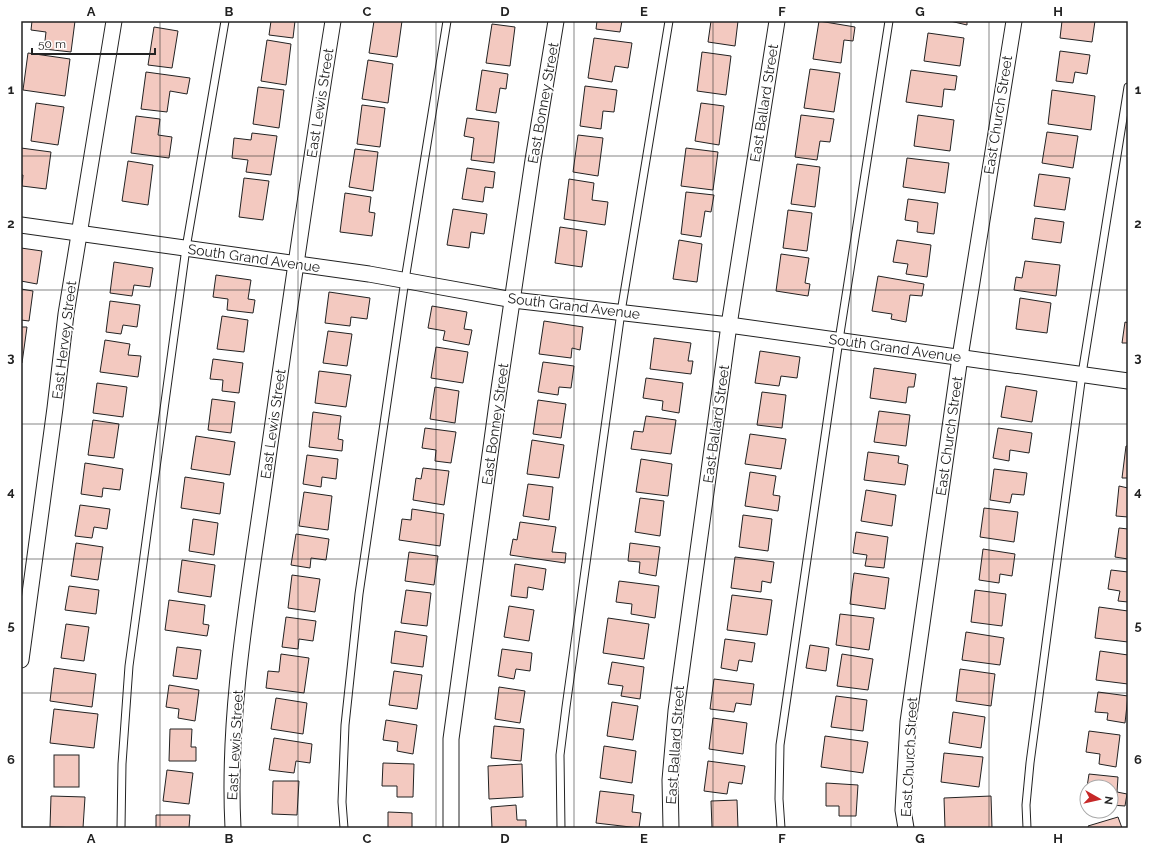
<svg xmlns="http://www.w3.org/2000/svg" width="1149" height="849" viewBox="0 0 1149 849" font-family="Raleway,sans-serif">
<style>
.building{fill:#f3c9c0;stroke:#222}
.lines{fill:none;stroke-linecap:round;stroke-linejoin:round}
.lane-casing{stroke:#222;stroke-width:9}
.street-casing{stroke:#222;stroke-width:17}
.lane{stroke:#fff;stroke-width:7}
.street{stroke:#fff;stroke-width:15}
.grid{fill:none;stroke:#222;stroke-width:1;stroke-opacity:0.55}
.labels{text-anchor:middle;stroke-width:3;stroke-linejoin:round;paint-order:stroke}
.street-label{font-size:14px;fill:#222;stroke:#fff}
.neatline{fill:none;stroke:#222;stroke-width:1.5}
.grid-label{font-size:13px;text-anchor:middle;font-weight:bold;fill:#222}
</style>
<rect width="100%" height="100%" fill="#fff"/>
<g class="building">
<polygon points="32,21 75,21 71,52 44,49 46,32 31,30"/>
<polygon points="271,21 295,21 293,38 269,35"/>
<polygon points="374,21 402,21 397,57 369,53"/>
<polygon points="597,21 622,21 620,32 596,29"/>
<polygon points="711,21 738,21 735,46 708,42"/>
<polygon points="819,21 855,27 853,41 844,40 841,63 813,59"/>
<polygon points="950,21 967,21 967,25"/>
<polygon points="1062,21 1095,21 1092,42 1060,38"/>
<polygon points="492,24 515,27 510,66 486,63"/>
<polygon points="154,27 178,31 172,68 148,65"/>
<polygon points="928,33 964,38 960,66 924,61"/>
<polygon points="594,38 632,43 628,68 615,66 612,82 588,78"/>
<polygon points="267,40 291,44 286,85 261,81"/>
<polygon points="1060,51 1090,55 1087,74 1075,72 1073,83 1056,81"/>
<polygon points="702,52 731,56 726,95 697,91"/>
<polygon points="28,53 70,59 65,96 23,90"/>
<polygon points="368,60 393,64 388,103 362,99"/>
<polygon points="810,69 840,73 834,112 804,108"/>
<polygon points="482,70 508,74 506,89 500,88 496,113 476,110"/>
<polygon points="911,70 957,76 955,90 944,89 942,107 906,102"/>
<polygon points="146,72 190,78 187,94 170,91 167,112 141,109"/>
<polygon points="585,86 617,90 614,112 603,111 601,129 580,126"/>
<polygon points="258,87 284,90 279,128 253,124"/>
<polygon points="1052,90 1095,96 1091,130 1048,124"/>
<polygon points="36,103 64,107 58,145 31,141"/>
<polygon points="701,103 724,106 719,145 695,141"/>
<polygon points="362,105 385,108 380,147 357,144"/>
<polygon points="801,115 834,119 830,142 820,141 817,160 795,157"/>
<polygon points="918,115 954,120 950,151 914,146"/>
<polygon points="136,116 160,119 158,135 172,137 169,158 131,153"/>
<polygon points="467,118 499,122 494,163 471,160 474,138 464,136"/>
<polygon points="1047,132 1078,136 1073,168 1042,163"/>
<polygon points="252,133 277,136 271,175 246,172 248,160 232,158 234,138 251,140"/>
<polygon points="578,135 603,138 598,176 573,172"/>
<polygon points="21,148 51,152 46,189 22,186 23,175 21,175"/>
<polygon points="686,148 718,152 713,190 681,186"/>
<polygon points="355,149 378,152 373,191 349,187"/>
<polygon points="907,158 949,163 945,193 903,187"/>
<polygon points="128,161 153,165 148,205 122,201"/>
<polygon points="797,164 820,167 815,207 791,204"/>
<polygon points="467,168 495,172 493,188 485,187 483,202 462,199"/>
<polygon points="1039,174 1070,178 1065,210 1034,206"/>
<polygon points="244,178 269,181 263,220 239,217"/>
<polygon points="569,179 594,183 592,200 608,202 605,225 564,219"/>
<polygon points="686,192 714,195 711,212 705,211 701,237 681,234"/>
<polygon points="345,193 371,197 369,212 375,213 372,236 340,232"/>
<polygon points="908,199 938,203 934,234 917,232 918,222 905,220"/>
<polygon points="453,209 487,214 484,234 471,232 469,248 447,245"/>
<polygon points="788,210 812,213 807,251 783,248"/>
<polygon points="1035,218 1064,222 1061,243 1032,239"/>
<polygon points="560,227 587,231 582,267 555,263"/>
<polygon points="679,240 702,244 697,282 673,279"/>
<polygon points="897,240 931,245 927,277 906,274 908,264 893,262"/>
<polygon points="21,248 42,251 37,284 21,281"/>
<polygon points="781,254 809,258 805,283 810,284 808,296 776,291"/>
<polygon points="1025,261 1060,265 1056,296 1014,290 1016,277 1022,278"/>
<polygon points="114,262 153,268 150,287 134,285 132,296 110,293"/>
<polygon points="216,275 251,280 248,299 255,300 253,313 227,310 228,299 213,297"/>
<polygon points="878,276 924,284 922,296 910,295 906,322 891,319 892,314 872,311"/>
<polygon points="21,289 33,291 29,321 21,320"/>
<polygon points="329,292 370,298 367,319 351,317 350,326 325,323"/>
<polygon points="1020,298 1051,303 1047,333 1016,329"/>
<polygon points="110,301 140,305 137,327 123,325 121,334 106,332"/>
<polygon points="432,306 467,312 464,329 472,330 469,345 443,340 445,331 428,328"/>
<polygon points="222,316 248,320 244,352 217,349"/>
<polygon points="544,321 583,327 580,350 572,348 571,358 539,354"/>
<polygon points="1125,322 1128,323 1128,343 1122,343"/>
<polygon points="21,327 27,327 22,363 21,362"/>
<polygon points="328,331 352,334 347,366 323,363"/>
<polygon points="654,338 691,343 688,361 693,361 691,374 650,369"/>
<polygon points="105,340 130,344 128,355 141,356 138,377 100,372"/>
<polygon points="436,347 468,352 463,383 431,378"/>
<polygon points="760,351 800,357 797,378 781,376 779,386 755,383"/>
<polygon points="213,359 243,363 239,393 222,391 223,380 210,379"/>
<polygon points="543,362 574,366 571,388 559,387 558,395 538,392"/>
<polygon points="874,368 916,374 914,387 908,387 906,403 870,398"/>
<polygon points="319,371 351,375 346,407 315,403"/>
<polygon points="646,378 683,383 679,413 662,410 663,401 643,398"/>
<polygon points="97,383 127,387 123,417 93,413"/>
<polygon points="1006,386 1037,391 1032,422 1001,417"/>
<polygon points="435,387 459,391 455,423 430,419"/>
<polygon points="762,392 786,395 782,428 757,425"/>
<polygon points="212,399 235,402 231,433 208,430"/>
<polygon points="538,400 566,404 561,438 533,434"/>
<polygon points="879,411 910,415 906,446 874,442"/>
<polygon points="313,412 341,416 338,439 343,440 342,451 309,447"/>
<polygon points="646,416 676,420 671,454 631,449 634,431 643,432"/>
<polygon points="93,420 119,424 114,458 88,455"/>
<polygon points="425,428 456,432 451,463 435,461 436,450 422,448"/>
<polygon points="998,428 1032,433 1029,453 1010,450 1009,461 993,458"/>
<polygon points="750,434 786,439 781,469 745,464"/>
<polygon points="196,436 235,442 230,475 191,469"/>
<polygon points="532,440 564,445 559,478 527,474"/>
<polygon points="1126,446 1128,446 1128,478 1122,478"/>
<polygon points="868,452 899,456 898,463 908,465 905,485 864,480"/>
<polygon points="307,455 338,459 336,479 322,477 321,487 303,484"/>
<polygon points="641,459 672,464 668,496 636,492"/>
<polygon points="85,463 123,469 120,490 103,488 102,497 81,494"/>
<polygon points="423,468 449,471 444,505 413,500 416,478 421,479"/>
<polygon points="994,469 1027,473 1024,495 1012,494 1010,503 990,500"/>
<polygon points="750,472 776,476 773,495 780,496 778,511 745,506"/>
<polygon points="185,477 224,483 220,514 181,508"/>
<polygon points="528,484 553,487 549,520 523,516"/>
<polygon points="1119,486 1128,488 1128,517 1116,516"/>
<polygon points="866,490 896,495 892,526 861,521"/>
<polygon points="304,492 332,496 328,530 299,526"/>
<polygon points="640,498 664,501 660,536 635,532"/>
<polygon points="80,505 110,509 107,529 94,527 92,538 75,536"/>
<polygon points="984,508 1018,512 1014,542 980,537"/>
<polygon points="412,509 444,514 440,546 399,540 402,519 411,520"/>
<polygon points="743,515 772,519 768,551 739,547"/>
<polygon points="193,519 218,523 214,555 189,551"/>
<polygon points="520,522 556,527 552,552 566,553 565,563 510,555 513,539 517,540"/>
<polygon points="1119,528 1128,529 1128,559 1115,557"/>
<polygon points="856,532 888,537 884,568 865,566 867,555 853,553"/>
<polygon points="296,534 329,539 326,560 311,558 310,568 291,565"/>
<polygon points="76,543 103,547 98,580 71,576"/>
<polygon points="630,543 660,547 656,576 639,573 640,562 628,561"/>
<polygon points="983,549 1015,554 1012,576 1000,574 999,583 979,580"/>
<polygon points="409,552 438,556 434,585 405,581"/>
<polygon points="735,557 774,562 771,583 762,581 761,592 731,588"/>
<polygon points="182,560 215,565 211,597 178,592"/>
<polygon points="515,564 546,569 543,590 528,587 527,598 511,596"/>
<polygon points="1111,570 1128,572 1128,602 1118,601 1120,591 1108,589"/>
<polygon points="854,573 889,578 885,609 850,604"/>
<polygon points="292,575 320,579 315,612 288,608"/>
<polygon points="619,581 659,586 655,618 631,614 632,604 616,602"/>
<polygon points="69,586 99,590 96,614 65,610"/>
<polygon points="406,590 431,593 427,626 401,623"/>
<polygon points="975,590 1006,594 1002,626 971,622"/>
<polygon points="732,595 772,600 767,635 727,630"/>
<polygon points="169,600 205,605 203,624 209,625 207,636 165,630"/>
<polygon points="509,606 534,610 529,641 504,637"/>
<polygon points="1099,607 1128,611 1128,642 1095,638"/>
<polygon points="840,614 874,618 869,650 836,645"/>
<polygon points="286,617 316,621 313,641 299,639 298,649 282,647"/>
<polygon points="608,618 649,624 644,659 603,653"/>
<polygon points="66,624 89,627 84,661 61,658"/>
<polygon points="395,631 427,636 423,667 391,663"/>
<polygon points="966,632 1004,638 1000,665 962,660"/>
<polygon points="725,639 755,643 752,662 739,660 737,671 721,668"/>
<polygon points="810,645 829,648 826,671 806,668"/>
<polygon points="177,647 201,650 197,679 173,676"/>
<polygon points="502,649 532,653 530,671 516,669 514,679 498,676"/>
<polygon points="1100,651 1128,655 1128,684 1096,680"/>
<polygon points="281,654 309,658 304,693 266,688 268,671 279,672"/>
<polygon points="842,654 873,659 868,690 837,686"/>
<polygon points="612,662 644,667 640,699 621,696 623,686 608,684"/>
<polygon points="54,668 96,674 92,707 50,701"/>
<polygon points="960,669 995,674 991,706 956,701"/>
<polygon points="394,671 422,675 417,709 389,705"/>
<polygon points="714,679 754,684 751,705 736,703 734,712 710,709"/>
<polygon points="169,685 199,690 195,721 178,718 179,709 166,707"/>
<polygon points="499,687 525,691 520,723 495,719"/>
<polygon points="1098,692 1128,696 1125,723 1107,720 1108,713 1095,712"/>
<polygon points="836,696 867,700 863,731 831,727"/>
<polygon points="276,698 307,703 303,734 271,729"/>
<polygon points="612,702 638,706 633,740 607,736"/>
<polygon points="54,709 98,714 94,748 50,743"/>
<polygon points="953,712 985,717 981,748 949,743"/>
<polygon points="713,718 747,723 743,754 709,749"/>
<polygon points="386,720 417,725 413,754 397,751 398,742 383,740"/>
<polygon points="494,726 524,729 521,761 491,758"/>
<polygon points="170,729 192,729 191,747 196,747 196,761 169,761"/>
<polygon points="1089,731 1120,735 1116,767 1099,764 1100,754 1086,752"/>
<polygon points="825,736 868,742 863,773 821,767"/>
<polygon points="274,738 312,744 310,763 296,761 294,773 269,770"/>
<polygon points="604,746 636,751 632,783 600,778"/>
<polygon points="944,753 983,757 979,787 941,782"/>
<rect x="54" y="755" width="25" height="32"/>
<polygon points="708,761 745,766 742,784 729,782 727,794 704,791"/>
<polygon points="383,763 414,764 413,797 397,797 397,786 382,786"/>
<polygon points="522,764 523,797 489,799 488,766"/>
<polygon points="167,770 193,773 189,804 163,801"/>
<polygon points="1089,774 1118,777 1117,792 1127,794 1125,806 1111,805 1111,787 1087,787"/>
<polygon points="273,781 299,781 297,815 272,814"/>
<polygon points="826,783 858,785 856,816 839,816 839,806 826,806"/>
<polygon points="600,791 634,795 632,812 641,813 639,828 596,823"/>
<polygon points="51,796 85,797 83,828 50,827"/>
<polygon points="991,796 992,828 945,828 944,798"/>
<polygon points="737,800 738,828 712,828 711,801"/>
<polygon points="516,805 517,820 526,820 526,828 492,828 491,807"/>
<polygon points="388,812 412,813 412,828 388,828"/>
<polygon points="156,815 190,815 189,828 156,828"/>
<polygon points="1118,817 1122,828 1089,828 1088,826"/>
</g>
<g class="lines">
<g class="lane-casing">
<g id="lane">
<polyline points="121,828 122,764 129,666 186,248 225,21"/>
<polyline points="344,828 342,802 345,725 359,594 405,280 447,21"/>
<polyline points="561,828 560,755 566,707 621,312 669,21"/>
<polyline points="781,828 779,799 780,745 839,340 889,21"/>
<polyline points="1027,828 1026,805 1030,763 1082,374 1128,87"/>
</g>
</g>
<g class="street-casing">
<g id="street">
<polyline points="21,225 369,274 513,300 729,325 1128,381"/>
<polyline points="21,660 55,408 66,314 114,21"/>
<path d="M233 828C227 714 248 599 264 486 286 331 308 176 333 21"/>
<polyline points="451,828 451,739 499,389 533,160 556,21"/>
<polyline points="671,828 670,780 676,711 729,325 777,21"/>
<polyline points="906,828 903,810 908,722 960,357 1014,21"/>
</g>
</g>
<use href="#lane" class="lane"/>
<use href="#street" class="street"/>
</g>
<path class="grid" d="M160 21V828M298 21V828M436 21V828M574 21V828M713 21V828M851 21V828M989 21V828M21 156H1128M21 290H1128M21 424H1128M21 559H1128M21 693H1128"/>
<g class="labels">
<g class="street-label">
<text transform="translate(320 103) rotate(-81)" y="5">East Lewis Street</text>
<text transform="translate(543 103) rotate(-80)" y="5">East Bonney Street</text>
<text transform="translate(764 103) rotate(-81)" y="5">East Ballard Street</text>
<text transform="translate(998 115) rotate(-81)" y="5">East Church Street</text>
<text transform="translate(254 258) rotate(8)" y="5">South Grand Avenue</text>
<text transform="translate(574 306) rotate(7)" y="5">South Grand Avenue</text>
<text transform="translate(64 340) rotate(-83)" y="5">East Hervey Street</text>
<text transform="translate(895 348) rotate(8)" y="5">South Grand Avenue</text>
<text transform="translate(273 424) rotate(-82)" y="5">East Lewis Street</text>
<text transform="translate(495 424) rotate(-82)" y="5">East Bonney Street</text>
<text transform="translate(716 424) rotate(-82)" y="5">East Ballard Street</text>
<text transform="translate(949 436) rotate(-82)" y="5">East Church Street</text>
<text transform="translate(235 745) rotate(-87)" y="5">East Lewis Street</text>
<text transform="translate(675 745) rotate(-86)" y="5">East Ballard Street</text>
<text transform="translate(909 757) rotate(-87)" y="5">East Church Street</text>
</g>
</g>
<rect width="1149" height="849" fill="none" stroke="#ffffff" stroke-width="44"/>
<g transform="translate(1099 799) rotate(98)"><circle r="19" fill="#ffffff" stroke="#a7a7a7"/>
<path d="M0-3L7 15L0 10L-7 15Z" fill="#c62828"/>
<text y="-6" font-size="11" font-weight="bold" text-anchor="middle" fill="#222222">N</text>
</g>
<path d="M32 48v6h123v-6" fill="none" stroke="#222222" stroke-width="2"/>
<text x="38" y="48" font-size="12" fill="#222222" stroke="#ffffff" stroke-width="3" paint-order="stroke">50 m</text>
<rect x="22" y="22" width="1105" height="805" class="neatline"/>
<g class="grid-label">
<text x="91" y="16">A</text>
<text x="229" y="16">B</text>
<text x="367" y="16">C</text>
<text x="505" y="16">D</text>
<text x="644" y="16">E</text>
<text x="782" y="16">F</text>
<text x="920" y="16">G</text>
<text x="1058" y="16">H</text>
<text x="11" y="94">1</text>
<text x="1138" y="94">1</text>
<text x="11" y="228">2</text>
<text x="1138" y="228">2</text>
<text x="11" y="362">3</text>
<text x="1138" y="362">3</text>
<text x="11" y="496">4</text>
<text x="1138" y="496">4</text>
<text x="11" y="630">5</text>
<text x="1138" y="630">5</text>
<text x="11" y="764">6</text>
<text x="1138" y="764">6</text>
<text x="91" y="843">A</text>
<text x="229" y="843">B</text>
<text x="367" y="843">C</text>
<text x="505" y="843">D</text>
<text x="644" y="843">E</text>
<text x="782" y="843">F</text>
<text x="920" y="843">G</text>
<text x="1058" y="843">H</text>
</g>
</svg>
